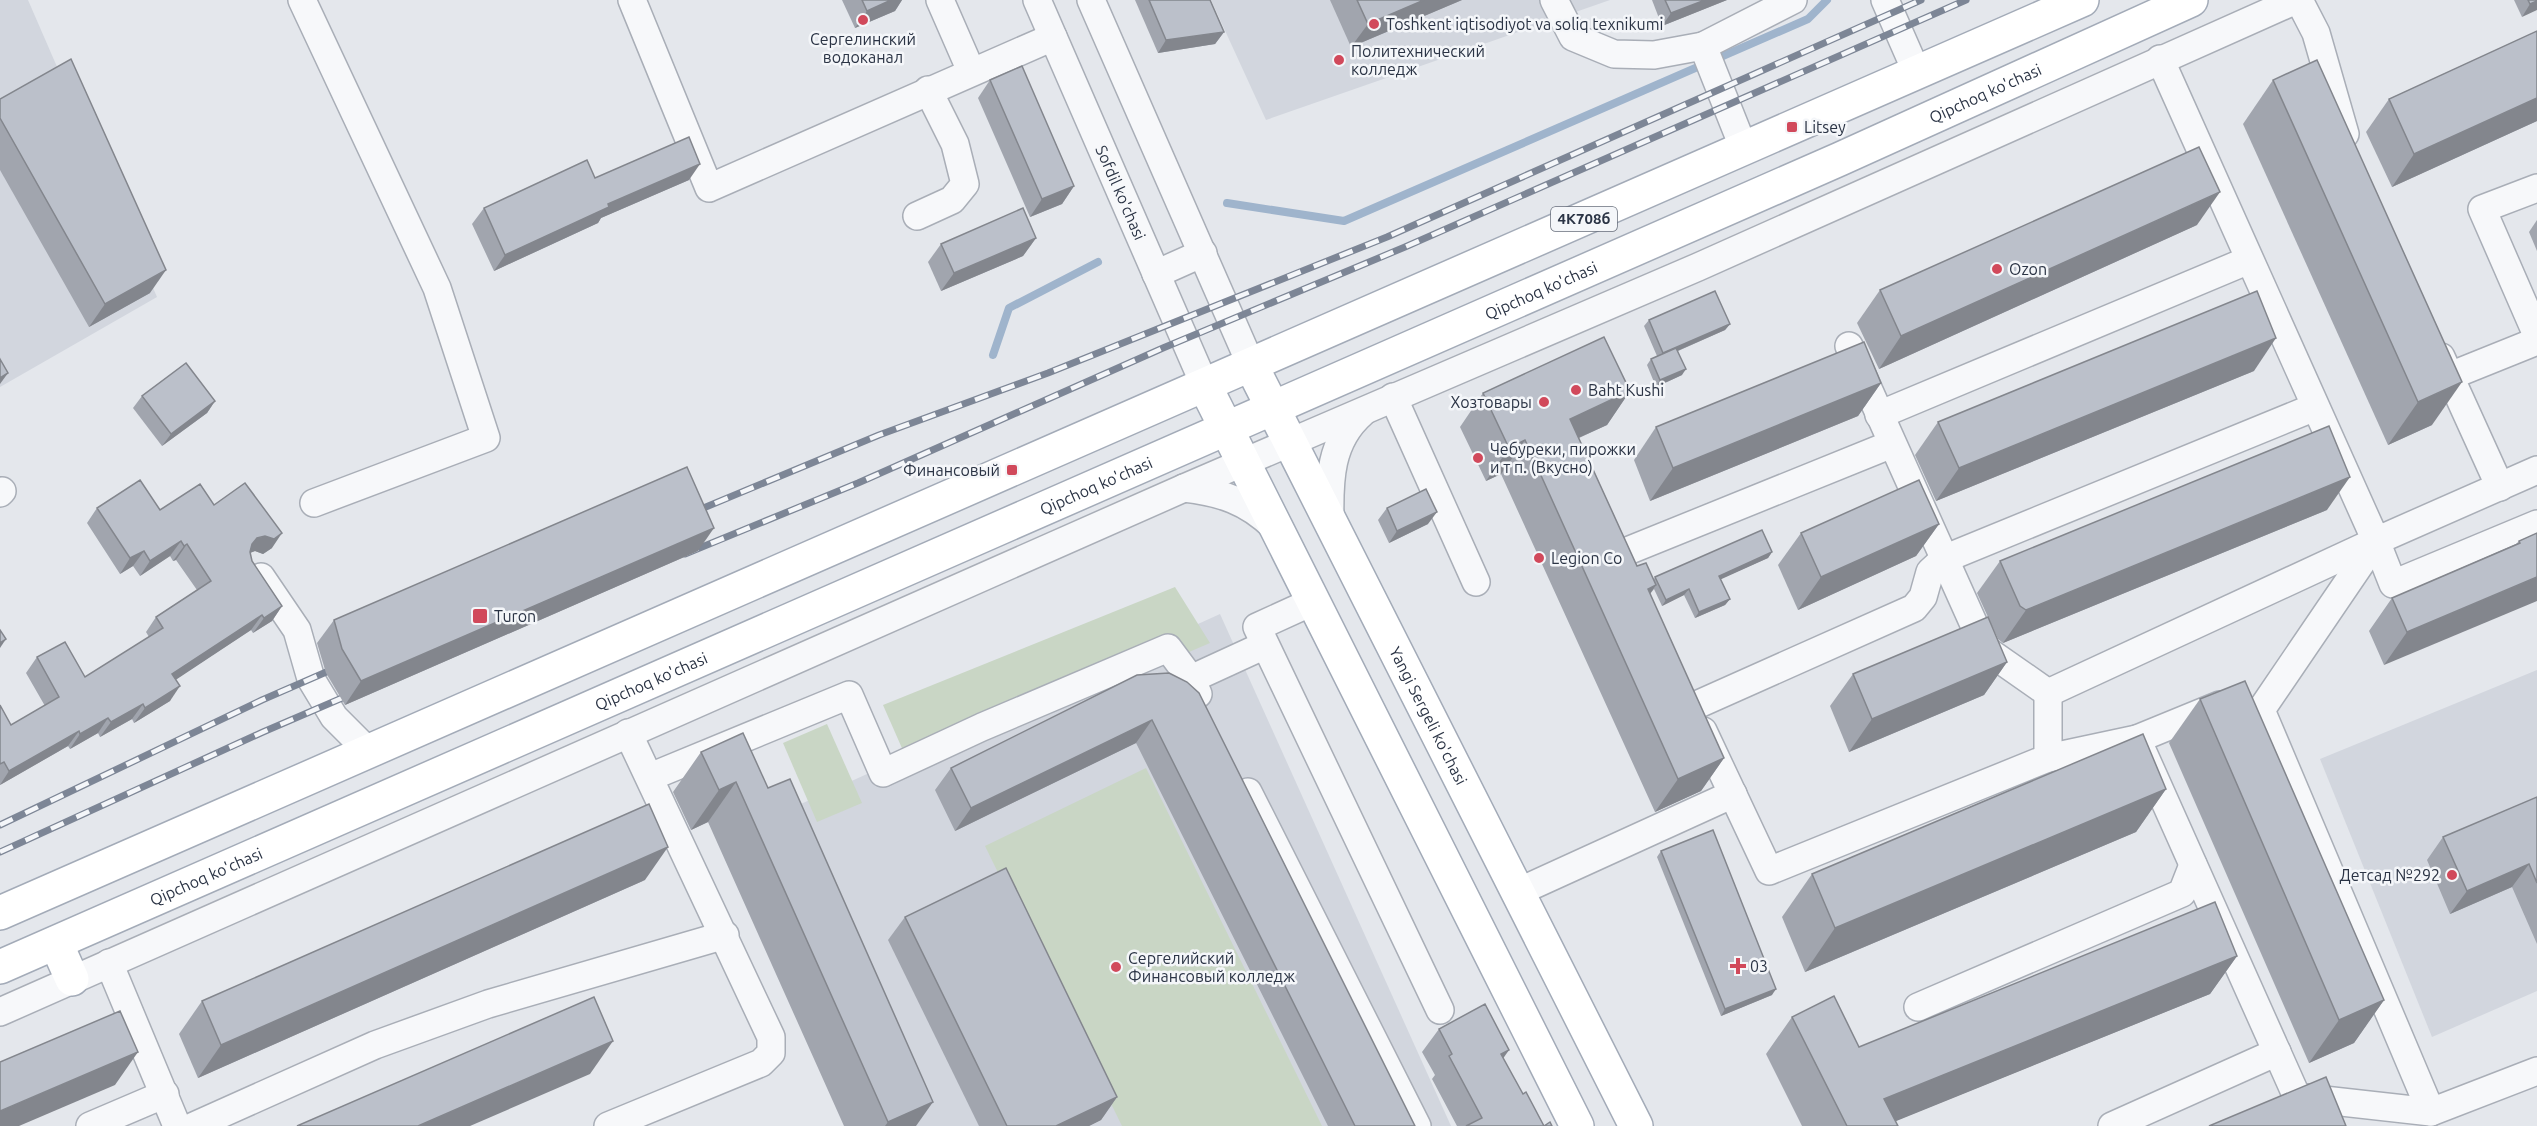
<svg xmlns="http://www.w3.org/2000/svg" width="2537" height="1126" viewBox="0 0 2537 1126" font-family="Ubuntu,sans-serif">
<style>
.built{fill:#d2d6de}
.green{fill:#c9d6c5}
.lines{fill:none;stroke-linecap:round;stroke-linejoin:round}
.stream{stroke:#9fb4cc;stroke-width:8}
.minor-casing{stroke:#a9aeb7;stroke-width:30}
.major-casing{stroke:#a3abb8;stroke-width:36}
.minor{stroke:#f7f8fa;stroke-width:27}
.major{stroke:#fff;stroke-width:33}
.rail-casing{stroke:#7d8696;stroke-width:7}
.rail{stroke:#f4f6f9;stroke-width:4.5;stroke-dasharray:14;stroke-linecap:butt}
.wall{fill:#a1a5ae}
.shaded-wall{fill:#83868d}
.building{fill:#bbc0ca;stroke:#83868d;stroke-width:1.5}
.poi-dot{fill:#d1495b;stroke:#f4f6f9;stroke-width:2}
.labels{text-anchor:middle;stroke-width:5;stroke-linejoin:round;paint-order:stroke}
.shield{fill:#f4f6f9;stroke:#676e7b;stroke-width:1.5}
.shield-label{font-size:15px;font-weight:bold;fill:#2b3445}
.poi-label{font-size:16px;fill:#2b3445;stroke:#f4f6f9;text-anchor:start}
.street-label{font-size:16px;fill:#2b3445;stroke:#f4f6f9}
</style>
<rect width="100%" height="100%" fill="#e4e7ec"/>
<g class="built">
<polygon points="0,0 28,0 157,297 0,387"/>
<polygon points="1211,0 1610,0 1266,120"/>
<polygon points="1220,614 1451,1126 914,1126 792,808"/>
<polygon points="2537,670 2537,991 2432,1037 2320,759"/>
</g>
<g class="green">
<polygon points="1175,587 1210,643 912,771 883,705"/>
<polygon points="827,724 862,803 817,822 783,743"/>
<polygon points="1146,768 1322,1126 1122,1126 985,846"/>
</g>
<g class="lines">
<g class="stream">
<polyline points="1227,203 1344,221 1808,19 1827,0"/>
<polyline points="993,355 1009,308 1098,262"/>
</g>
<g class="minor-casing">
<g id="minor">
<polyline points="302,0 437,288 486,438 314,503"/>
<polyline points="632,0 709,188 1053,37"/>
<polyline points="940,0 971,71"/>
<path id="s1" d="M1037 0 1205 386"/>
<polyline points="1091,0 1251,365"/>
<polyline points="1554,0 1573,37 1614,54 1654,55 1703,46"/>
<polyline points="1885,0 1917,73"/>
<polyline points="2299,0 2316,33 2345,134"/>
<polyline points="2160,59 2376,541 2537,470"/>
<polyline points="1744,149 1703,46 1793,0"/>
<polyline points="2537,188 2482,209 2537,335"/>
<polyline points="917,216 952,200 965,184 955,144 928,90"/>
<polyline points="1156,274 1203,253"/>
<polyline points="1849,346 1985,649 2048,693"/>
<polyline points="2441,357 2500,487"/>
<polyline points="2450,376 2537,341"/>
<polyline points="1393,397 1476,582"/>
<polyline points="1879,415 2249,260"/>
<path d="M1184 488C1220 492 1248 501 1274 527"/>
<polyline points="0,493 2,491"/>
<path d="M1330 520C1329 480 1330 441 1362 413"/>
<polyline points="2376,541 2261,710 2431,1112 2537,1071"/>
<polyline points="2376,541 2393,584 2537,524"/>
<polyline points="1620,554 1892,444"/>
<polyline points="261,577 297,630 311,679 334,717 369,752"/>
<polyline points="1314,601 1257,627 1440,1010"/>
<polyline points="2048,693 2374,542"/>
<polyline points="1198,694 1191,679 1265,645"/>
<polyline points="2220,705 2137,739 2297,1097 2431,1112"/>
<polyline points="1692,707 1914,608 1923,597 1930,572 1944,559 2315,407"/>
<polyline points="1703,731 1769,871 2048,758 2048,693"/>
<polyline points="2048,758 2137,739"/>
<polyline points="650,777 849,695 883,773 982,727 1168,648 1191,679"/>
<polyline points="1248,792 1417,1126"/>
<polyline points="1518,892 1733,794"/>
<polyline points="109,963 177,1126"/>
<polyline points="1918,1007 2182,893 2193,865"/>
<polyline points="0,1012 1184,488 1698,267 2296,0"/>
<polyline points="90,1126 165,1094"/>
<polyline points="194,1126 375,1045 488,1004 725,935"/>
<polyline points="608,1126 761,1063 771,1053 771,1037 628,733"/>
<polyline points="2112,1126 2277,1052"/>
</g>
</g>
<g class="major-casing">
<g id="major">
<path id="s2" d="M1251 365 1636 1126"/>
<polyline points="1205,386 1577,1126"/>
<polyline points="0,913 2082,0"/>
<polyline points="56,943 72,979"/>
<path id="s3" d="M0 967 1840 159 2191 0"/>
</g>
</g>
<use href="#minor" class="minor"/>
<use href="#major" class="major"/>
<g class="rail-casing">
<g id="rail">
<polyline points="689,514 879,435 1048,373 1387,237 1921,0"/>
<polyline points="685,554 858,483 1163,348 1405,247 1966,0"/>
<polyline points="0,825 262,700 340,666"/>
<polyline points="0,852 263,732 356,692"/>
</g>
</g>
<use href="#rail" class="rail"/>
</g>
<g class="wall">
<polygon points="842,0 902,0 895,11 855,28"/>
<polygon points="1135,0 1210,0 1224,32 1215,44 1158,53"/>
<polygon points="1330,0 1462,0 1351,47"/>
<polygon points="1652,0 1727,0 1662,26"/>
<polygon points="2514,0 2537,0 2522,17"/>
<polygon points="2537,31 2537,121 2392,187 2366,132 2389,99"/>
<polygon points="990,80 1074,186 1062,204 1030,217 978,98"/>
<polygon points="2273,80 2432,425 2388,445 2243,124"/>
<polygon points="0,99 150,293 89,327 0,170"/>
<polygon points="595,178 689,180 601,218 598,223 494,271 472,224 484,208"/>
<polygon points="2537,220 2537,251 2529,232"/>
<polygon points="2197,225 1879,369 1857,323 1880,290"/>
<polygon points="1036,238 1023,256 941,291 928,262 941,244"/>
<polygon points="1649,320 1730,324 1725,330 1678,351 1682,375 1656,387 1647,365 1651,359 1657,356 1644,326"/>
<polygon points="2254,371 1936,501 1915,455 1938,422"/>
<polygon points="1881,383 1858,416 1650,501 1634,460 1656,427"/>
<polygon points="1630,391 1607,425 1579,438 1637,566 1654,579 1655,577 1772,552 1768,558 1720,579 1730,599 1725,605 1695,618 1684,595 1662,606 1654,589 1650,594 1724,758 1701,791 1655,812 1501,474 1486,481 1460,427 1483,393"/>
<polygon points="142,396 215,401 207,413 162,446 133,408"/>
<polygon points="214,505 272,548 263,554 255,551 250,553 252,561 282,606 272,621 253,633 251,630 176,679 170,701 134,723 132,719 100,737 98,733 70,749 68,746 0,785 0,705 11,725 45,706 26,673 37,657 85,677 149,637 146,632 156,617 197,590 176,560 173,561 170,556 140,576 133,566 120,574 87,523 97,508 160,510"/>
<polygon points="1387,508 1428,524 1389,543 1378,520"/>
<polygon points="2327,510 2003,643 1998,639 1977,593 2000,561"/>
<polygon points="1939,524 1916,556 1798,610 1778,565 1801,533"/>
<polygon points="2537,533 2384,665 2369,631 2392,598 2516,544 2519,541"/>
<polygon points="698,551 345,705 326,673 317,643 334,620"/>
<polygon points="2007,662 1984,695 1849,752 1830,706 1853,674"/>
<polygon points="1137,675 1415,1126 1328,1126 1136,743 955,831 935,790 951,768"/>
<polygon points="2200,699 2384,1000 2354,1043 2309,1063 2169,743"/>
<polygon points="701,752 768,788 916,1126 844,1126 708,822 691,830 673,792"/>
<polygon points="2166,789 2136,832 1805,972 1782,917 1812,874"/>
<polygon points="2537,797 2537,944 2512,887 2450,914 2427,860 2443,837"/>
<polygon points="1661,851 1772,995 1721,1016 1657,857"/>
<polygon points="645,880 198,1078 179,1034 202,1001"/>
<polygon points="905,917 1117,1097 1101,1120 1089,1126 979,1126 888,940"/>
<polygon points="2237,956 2210,994 1895,1121 1898,1126 1802,1126 1766,1054 1792,1017 1859,1047"/>
<polygon points="1439,1029 1503,1058 1523,1094 1544,1126 1552,1126 1457,1126 1432,1079 1435,1075 1422,1052"/>
</g>
<g class="shaded-wall">
<polygon points="891,0 902,0 895,11 855,28 867,11"/>
<polygon points="1424,0 1462,0 1351,47 1368,24"/>
<polygon points="1705,0 1727,0 1662,26 1671,13"/>
<polygon points="2537,1 2537,10 2522,17 2530,4"/>
<polygon points="1224,32 1215,44 1158,53 1166,40"/>
<polygon points="2537,98 2537,121 2392,187 2414,154"/>
<polygon points="700,164 689,180 601,218 598,223 494,271 505,255 608,204"/>
<polygon points="1074,186 1062,204 1030,217 1042,199"/>
<polygon points="2220,192 2197,225 1879,369 1901,336"/>
<polygon points="1036,238 1023,256 941,291 954,273"/>
<polygon points="166,270 150,293 89,327 105,304"/>
<polygon points="1730,324 1725,330 1659,359 1663,353"/>
<polygon points="2276,338 2254,371 1936,501 1959,468"/>
<polygon points="1686,369 1682,375 1656,387 1660,380"/>
<polygon points="8,373 0,384 0,378"/>
<polygon points="2462,382 2432,425 2388,445 2418,402"/>
<polygon points="1881,383 1858,416 1650,501 1673,468"/>
<polygon points="1630,391 1607,425 1547,452 1570,419"/>
<polygon points="215,401 207,413 162,446 171,434"/>
<polygon points="1525,440 1501,474 1486,481 1509,448"/>
<polygon points="2350,477 2327,510 2003,643 2026,610"/>
<polygon points="1437,512 1428,524 1389,543 1397,531"/>
<polygon points="1939,524 1916,556 1798,610 1821,577"/>
<polygon points="714,528 698,551 345,705 361,681"/>
<polygon points="282,533 272,548 263,554 255,551 247,554 252,544 257,538"/>
<polygon points="181,541 170,556 140,576 150,561"/>
<polygon points="187,544 176,560 173,561 184,546"/>
<polygon points="144,551 133,566 120,574 130,558"/>
<polygon points="1772,552 1768,558 1715,582 1719,576"/>
<polygon points="2537,577 2537,601 2384,665 2407,632"/>
<polygon points="1656,585 1633,619 1648,589"/>
<polygon points="1689,589 1684,595 1662,606 1666,600"/>
<polygon points="1730,599 1725,605 1695,618 1699,612"/>
<polygon points="282,606 272,621 253,633 264,618"/>
<polygon points="262,615 251,630 162,689 172,674"/>
<polygon points="6,639 0,648 0,643"/>
<polygon points="2007,662 1984,695 1849,752 1872,719"/>
<polygon points="180,686 170,701 134,723 145,708"/>
<polygon points="143,704 132,719 100,737 111,722"/>
<polygon points="108,718 98,733 70,749 80,734"/>
<polygon points="1152,720 1136,743 955,831 971,808"/>
<polygon points="79,731 68,746 0,785 9,771"/>
<polygon points="1724,758 1701,791 1655,812 1678,779"/>
<polygon points="736,782 708,822 691,830 719,790"/>
<polygon points="2166,789 2136,832 1805,972 1835,928"/>
<polygon points="668,847 645,880 198,1078 221,1045"/>
<polygon points="2529,864 2512,887 2450,914 2467,891"/>
<polygon points="2237,956 2210,994 1884,1126 1884,1099"/>
<polygon points="1776,989 1772,995 1721,1016 1725,1009"/>
<polygon points="2384,1000 2354,1043 2309,1063 2339,1020"/>
<polygon points="613,1041 590,1074 470,1126 418,1126"/>
<polygon points="1509,1050 1493,1073 1501,1054"/>
<polygon points="138,1052 115,1085 19,1126 0,1126 0,1111"/>
<polygon points="1117,1097 1101,1120 1089,1126 1056,1126"/>
<polygon points="933,1102 916,1126 885,1126 888,1122"/>
</g>
<g class="building">
<polygon points="862,0 891,0 867,11"/>
<polygon points="1149,0 1210,0 1224,32 1166,40"/>
<polygon points="1357,0 1424,0 1368,24"/>
<polygon points="1665,0 1705,0 1671,13"/>
<polygon points="2528,0 2537,0 2537,1 2530,4"/>
<polygon points="2537,31 2537,98 2414,154 2389,99"/>
<polygon points="71,59 166,270 105,304 0,118 0,99"/>
<polygon points="2317,60 2462,382 2418,402 2273,80"/>
<polygon points="1022,66 1074,186 1042,199 990,80"/>
<polygon points="689,137 700,164 608,204 609,207 505,255 484,208 587,160 595,178"/>
<polygon points="2199,147 2220,192 1901,336 1880,290"/>
<polygon points="1023,208 1036,238 954,273 941,244"/>
<polygon points="1715,291 1730,324 1663,353 1649,320"/>
<polygon points="2257,291 2276,338 1959,468 1938,422"/>
<polygon points="1604,337 1630,391 1570,419 1637,566 1646,563 1656,585 1648,589 1724,758 1678,779 1525,440 1509,448 1483,393"/>
<polygon points="1864,342 1881,383 1673,468 1656,427"/>
<polygon points="1676,348 1686,369 1660,380 1651,359"/>
<polygon points="0,359 8,373 0,378"/>
<polygon points="186,363 215,401 171,434 142,396"/>
<polygon points="2329,426 2350,477 2026,610 2020,606 2000,561"/>
<polygon points="687,467 714,528 361,681 342,649 334,620"/>
<polygon points="140,480 160,510 200,484 214,505 245,483 282,533 274,539 265,536 257,538 252,544 250,552 252,561 282,606 264,618 262,615 172,674 180,686 145,708 143,704 111,722 108,718 80,734 79,731 9,771 4,762 0,764 0,705 11,725 59,697 37,657 65,642 85,677 163,628 156,617 211,581 187,544 184,546 181,541 150,561 144,551 130,558 97,508"/>
<polygon points="1919,480 1939,524 1821,577 1801,533"/>
<polygon points="1426,489 1437,512 1397,531 1387,508"/>
<polygon points="1762,530 1772,552 1719,576 1730,599 1699,612 1689,589 1666,600 1655,577"/>
<polygon points="2537,533 2537,577 2407,632 2392,598 2520,543 2519,541"/>
<polygon points="1988,617 2007,662 1872,719 1853,674"/>
<polygon points="0,630 6,639 0,643"/>
<polygon points="1169,673 1187,682 1199,693 1415,1126 1355,1126 1152,720 971,808 951,768 1137,675"/>
<polygon points="2245,681 2384,1000 2339,1020 2200,699"/>
<polygon points="743,733 768,788 790,779 933,1102 888,1122 736,782 719,790 701,752"/>
<polygon points="2143,734 2166,789 1835,928 1812,874"/>
<polygon points="2537,797 2537,883 2529,864 2467,891 2443,837"/>
<polygon points="649,804 668,847 221,1045 202,1001"/>
<polygon points="1713,830 1776,989 1725,1009 1661,851"/>
<polygon points="1006,868 1117,1097 1056,1126 1007,1126 905,917"/>
<polygon points="2215,902 2237,956 1884,1099 1898,1126 1847,1126 1792,1017 1834,996 1859,1047"/>
<polygon points="594,997 613,1041 418,1126 297,1126"/>
<polygon points="1485,1004 1509,1050 1501,1054 1523,1094 1526,1092 1544,1126 1550,1122 1552,1126 1466,1126 1482,1118 1449,1056 1452,1054 1439,1029"/>
<polygon points="120,1011 138,1052 0,1111 0,1062"/>
<polygon points="2326,1077 2346,1126 2209,1126"/>
</g>
<g class="poi-dot">
<circle cx="863" cy="20" r="6"/>
<circle cx="1374" cy="24" r="6"/>
<circle cx="1339" cy="60" r="6"/>
<rect x="1786" y="121" width="12" height="12" rx="3"/>
<circle cx="1997" cy="269" r="6"/>
<circle cx="1576" cy="390" r="6"/>
<circle cx="1544" cy="402" r="6"/>
<circle cx="1478" cy="458" r="6"/>
<rect x="1006" y="464" width="12" height="12" rx="3"/>
<circle cx="1539" cy="558" r="6"/>
<rect x="472" y="608" width="16" height="16" rx="3"/>
<circle cx="2452" cy="875" r="6"/>
<path d="M1735 957h6v6h6v6h-6v6h-6v-6h-6v-6h6z"/>
<circle cx="1116" cy="967" r="6"/>
</g>
<g class="labels">
<rect class="shield" x="1551" y="207" width="66" height="24" rx="4.5"/>
<g class="shield-label">
<text x="1584" y="224">4К708б</text>
</g>
<g class="poi-label">
<text x="1386" y="30">Toshkent iqtisodiyot va soliq texnikumi</text>
<text x="863" y="45" text-anchor="middle">Сергелинский<tspan x="863" dy="18">водоканал</tspan></text>
<text x="1351" y="57">Политехнический<tspan x="1351" dy="18">колледж</tspan></text>
<text x="1804" y="133">Litsey</text>
<text x="2009" y="275">Ozon</text>
<text x="1588" y="396">Baht Kushi</text>
<text x="1532" y="408" text-anchor="end">Хозтовары</text>
<text x="1490" y="455">Чебуреки, пирожки<tspan x="1490" dy="18">и т п. (Вкусно)</tspan></text>
<text x="1000" y="476" text-anchor="end">Финансовый</text>
<text x="1551" y="564">Legion Co</text>
<text x="494" y="622">Turon</text>
<text x="2440" y="881" text-anchor="end">Детсад №292</text>
<text x="1128" y="964">Сергелийский<tspan x="1128" dy="18">Финансовый колледж</tspan></text>
<text x="1750" y="972">03</text>
</g>
<g class="street-label">
<text dy="6" stroke="none"><textPath href="#s3" startOffset="2169">Qipchoq ko'chasi</textPath></text>
<text dy="6" stroke="none"><textPath href="#s1" startOffset="210">Sofdil ko'chasi</textPath></text>
<text dy="6" stroke="none"><textPath href="#s3" startOffset="1683">Qipchoq ko'chasi</textPath></text>
<text dy="6" stroke="none"><textPath href="#s3" startOffset="1197">Qipchoq ko'chasi</textPath></text>
<text dy="6" stroke="none"><textPath href="#s3" startOffset="711">Qipchoq ko'chasi</textPath></text>
<text dy="6" stroke="none"><textPath href="#s2" startOffset="393">Yangi Sergeli ko'chasi</textPath></text>
<text dy="6" stroke="none"><textPath href="#s3" startOffset="225">Qipchoq ko'chasi</textPath></text>
</g>
</g>
</svg>
